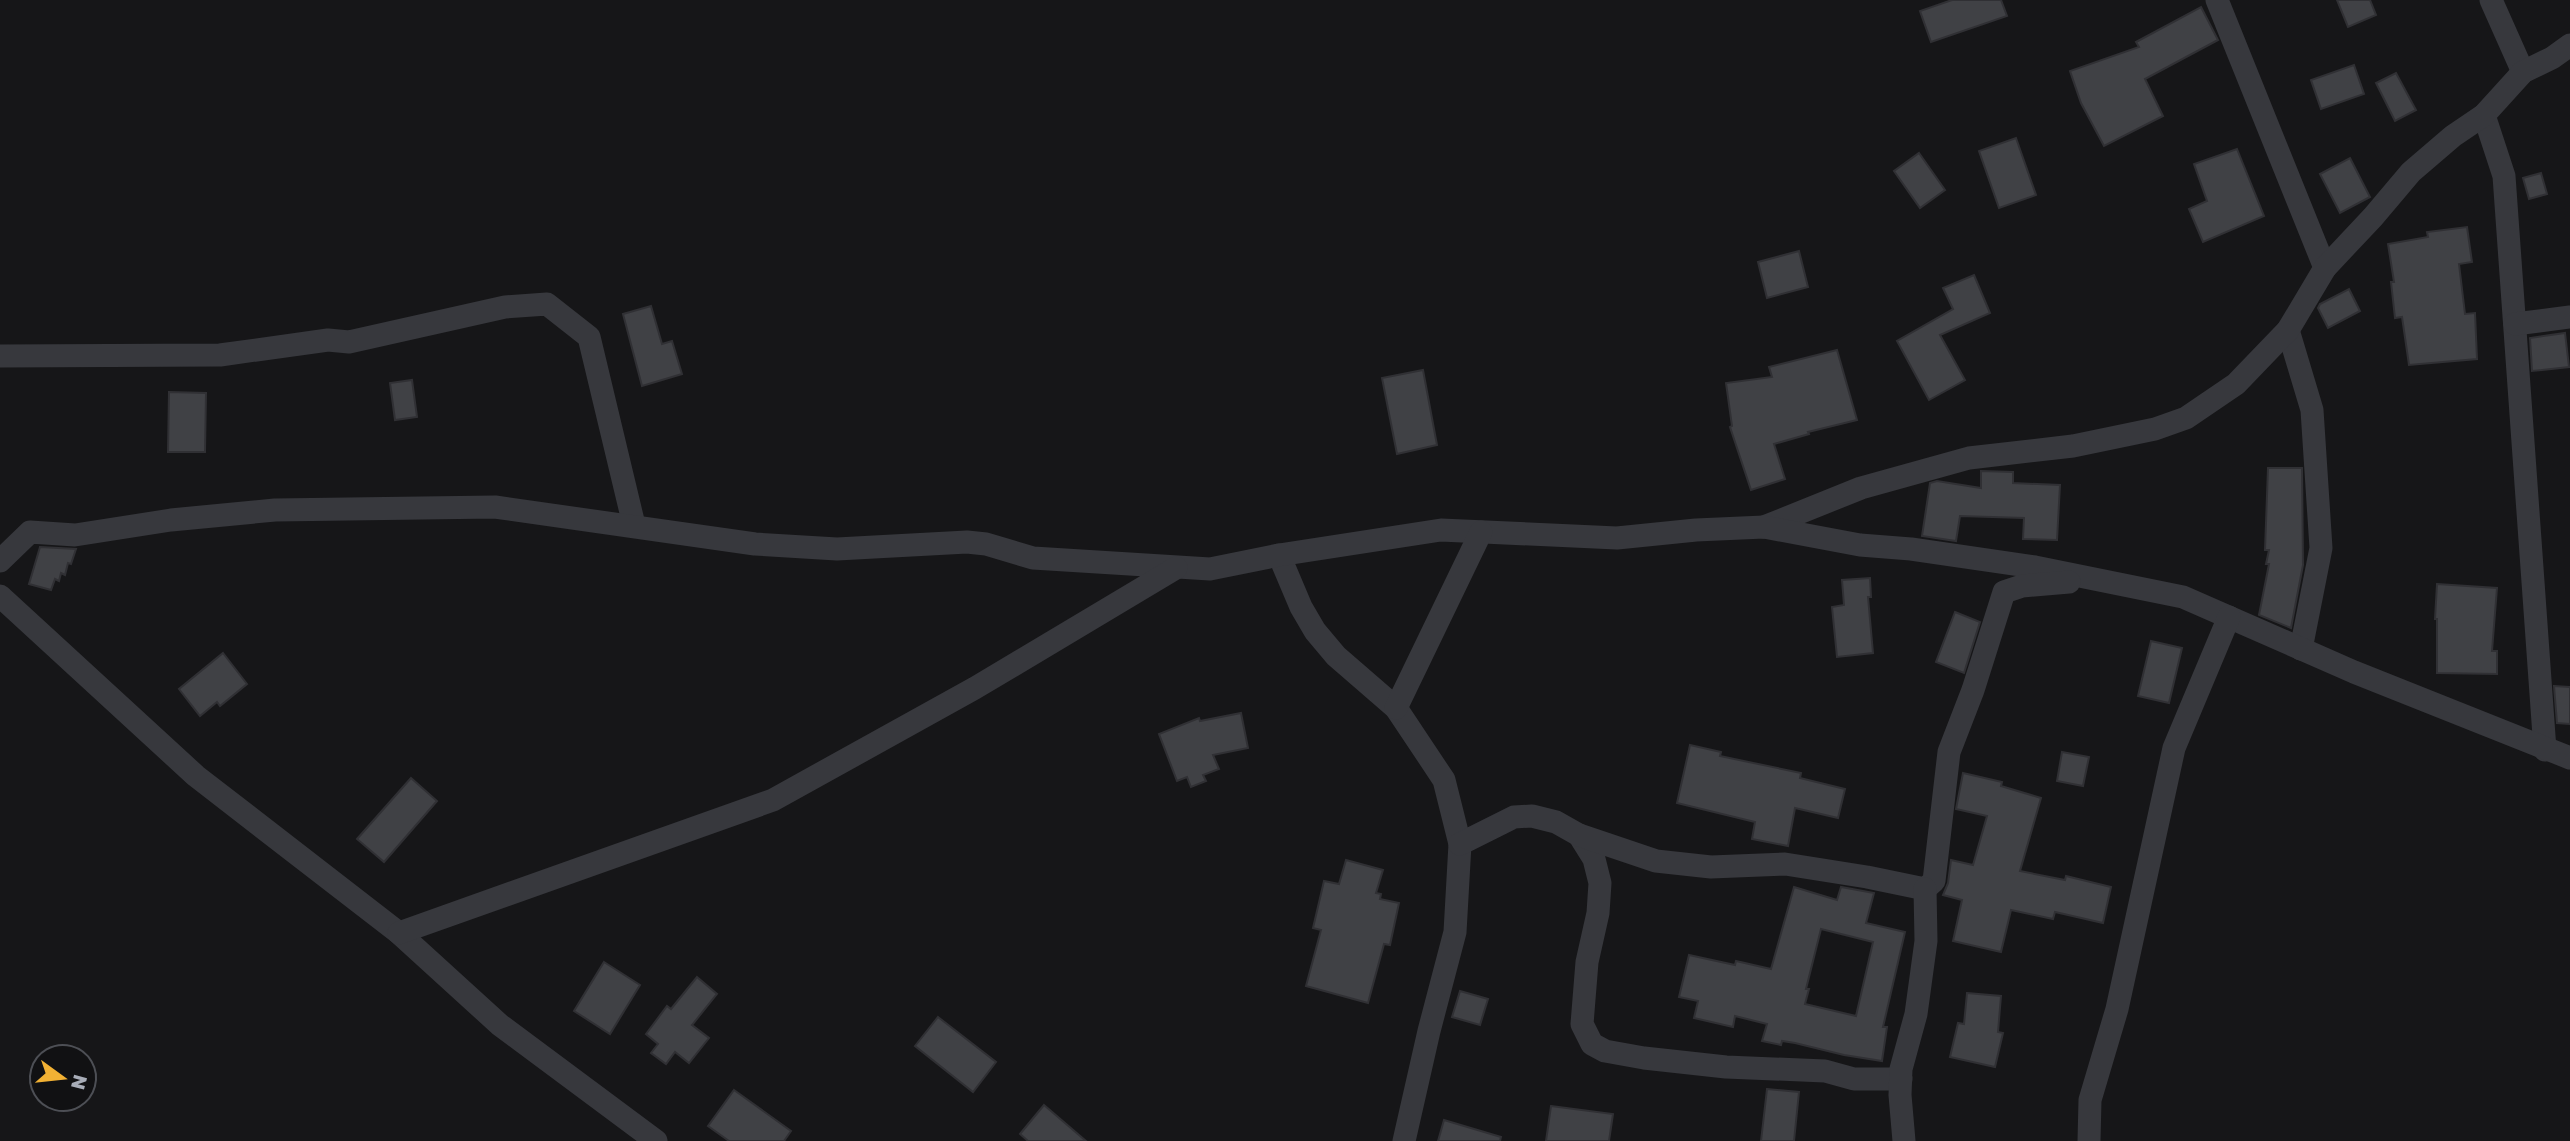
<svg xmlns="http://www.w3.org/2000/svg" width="2570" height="1141" viewBox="0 0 2570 1141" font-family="'Golos Text',sans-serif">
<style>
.building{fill:#404145;stroke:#303034;stroke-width:2;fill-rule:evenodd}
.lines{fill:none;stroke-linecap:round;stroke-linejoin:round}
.minor{stroke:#37383d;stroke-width:23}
</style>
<rect width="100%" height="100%" fill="#161618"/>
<g class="building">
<polygon points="1952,0 2001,0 2007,16 1931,42 1920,11"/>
<polygon points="2337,0 2370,0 2376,15 2348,27"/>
<polygon points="2201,7 2218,40 2145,79 2163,116 2104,146 2081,103 2070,71 2139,47 2136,42"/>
<polygon points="2354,65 2364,94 2321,109 2311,80"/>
<polygon points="2396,73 2416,110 2395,121 2376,83"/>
<polygon points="2016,138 2036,195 1999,208 1979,151"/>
<polygon points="2237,149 2264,216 2203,242 2189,209 2207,201 2194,164"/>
<polygon points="1919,153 1945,190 1920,208 1894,171"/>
<polygon points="2350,158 2370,197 2340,213 2320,174"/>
<polygon points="2541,173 2547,194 2529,199 2523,178"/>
<polygon points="2467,227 2472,262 2459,264 2465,314 2475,313 2477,359 2409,365 2402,317 2395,318 2391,282 2394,282 2388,244 2428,237 2427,232"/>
<polygon points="1799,251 1808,287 1767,298 1758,262"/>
<polygon points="1974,275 1990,313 1940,335 1965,380 1929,400 1897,341 1953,309 1943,288"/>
<polygon points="2349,289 2360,311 2328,328 2318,308 2320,304"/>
<polygon points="651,306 662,344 672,341 682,374 642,386 623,314"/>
<polygon points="2565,333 2569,367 2532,371 2530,338"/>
<polygon points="1837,350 1857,420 1808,432 1809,434 1774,444 1785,479 1751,490 1730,427 1732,426 1726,383 1772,377 1769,367"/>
<polygon points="1423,370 1437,445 1397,454 1382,378"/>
<polygon points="412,380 417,417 395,420 390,383"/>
<polygon points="169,392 206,393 205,452 168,452"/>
<polygon points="2268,468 2302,468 2303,565 2291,628 2259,615 2269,564 2266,564 2269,550 2265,550"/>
<polygon points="1981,471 2013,472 2013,483 2060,485 2057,540 2023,539 2024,518 1960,516 1956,541 1922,536 1930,483 1937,481 1981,488"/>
<polygon points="40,547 76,549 71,564 68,563 65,575 61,573 59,581 55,579 51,590 29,584"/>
<polygon points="1870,578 1871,597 1868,597 1873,653 1837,657 1832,607 1844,605 1842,580"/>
<polygon points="2437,584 2497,588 2492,651 2497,651 2497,674 2437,673 2437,619 2435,619"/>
<polygon points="1955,612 1980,622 1964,673 1936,662"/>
<polygon points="2151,641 2182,648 2169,703 2138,696"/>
<polygon points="223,653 247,684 220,706 217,702 200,716 179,689"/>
<polygon points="2554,686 2570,687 2570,724 2557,723"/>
<polygon points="1241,713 1248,748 1213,755 1219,769 1203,775 1206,781 1191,787 1187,777 1177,781 1159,734 1199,718 1200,721"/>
<polygon points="1690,745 1721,752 1720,756 1801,773 1800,778 1845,789 1838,818 1795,808 1788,846 1752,839 1755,822 1677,803"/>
<polygon points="2062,752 2089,757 2083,786 2057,781"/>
<polygon points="1963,773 2002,782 2001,786 2041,798 2020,871 2065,880 2066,876 2111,887 2103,923 2055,912 2053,919 2011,910 2001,952 1953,941 1962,900 1943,895 1948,883 1951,860 1973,865 1987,816 1956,809"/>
<polygon points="411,778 437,801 384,862 357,839"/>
<polygon points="1346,860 1383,870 1376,893 1381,894 1380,899 1399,903 1390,945 1384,944 1368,1003 1306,986 1321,930 1313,928 1324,881 1339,884"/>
<path d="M1794 887 1837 900 1841 887 1874 893 1866 923 1905 932 1883 1027H1887L1882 1061 1844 1055 1795 1043 1782 1041 1781 1045 1762 1041 1767 1024 1735 1016 1733 1027 1694 1018 1698 1001 1679 997 1689 955 1735 965 1736 961 1771 969ZM1821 929 1873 942 1856 1016 1805 1004 1809 989H1806Z"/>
<polygon points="604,962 640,985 610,1034 574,1011"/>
<polygon points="697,977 717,994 692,1025 709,1038 689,1063 675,1052 666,1064 651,1053 658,1044 646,1034 667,1006 671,1009"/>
<polygon points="1460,991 1488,999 1480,1025 1452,1017"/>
<polygon points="1967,993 2001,996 1998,1032 2003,1033 1995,1067 1950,1057 1958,1023 1964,1024"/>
<polygon points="938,1017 996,1062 973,1092 915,1046"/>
<polygon points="1767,1089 1799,1092 1794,1141 1761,1141"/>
<polygon points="734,1090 791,1131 784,1141 729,1141 708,1126"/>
<polygon points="1044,1105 1086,1141 1028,1141 1020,1134"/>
<polygon points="1551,1106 1613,1114 1609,1141 1546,1141"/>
<polygon points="1444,1120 1501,1137 1500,1141 1438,1141"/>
</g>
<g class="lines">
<g class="minor">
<polyline points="2217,0 2325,268"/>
<polyline points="2491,0 2523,72"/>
<polyline points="2484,115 2504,176 2545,750"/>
<polyline points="2515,324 2570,317"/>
<polyline points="2288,330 2312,410 2321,548 2301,649"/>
<polyline points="0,356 220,355 328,340 349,342 505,307 547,304 589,337 634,525"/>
<polyline points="1764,527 1861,488 1969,458 2073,446 2155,429 2186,418 2236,384 2288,330 2325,268 2373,217 2411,172 2453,136 2484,115 2523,72 2552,58 2570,45"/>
<polyline points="1279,555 1301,607 1315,631 1336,656 1396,708 1444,780 1460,844 1455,932 1429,1031 1404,1141"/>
<polyline points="0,561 30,532 75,535 171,520 275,510 495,507 755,544 837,549 967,542 986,544 1033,558 1210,569 1279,555 1441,530 1617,538 1696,530 1764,527 1860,545 1911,549 2035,567 2183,597 2354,672 2570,758"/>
<polyline points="0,596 196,776 399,933 500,1025 656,1141"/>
<polyline points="1396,708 1481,532"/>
<polyline points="1579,835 1594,859 1600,883 1598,913 1587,962 1582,1024 1592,1044 1605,1051 1644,1058 1726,1067 1825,1071 1854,1079 1901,1079"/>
<polyline points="1460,844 1514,817 1532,816 1556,822 1579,835 1656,861 1711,867 1785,864 1867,877 1925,889 1934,881 1949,752 1973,690 2004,592 2022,586 2069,582"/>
<polyline points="399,933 773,800 975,688 1176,568"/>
<polyline points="1904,1141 1900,1095 1901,1069 1916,1014 1926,941 1925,889"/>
<polyline points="2089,1141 2090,1100 2117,1009 2174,748 2229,617"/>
</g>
</g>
<g transform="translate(63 1078) rotate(105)"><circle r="33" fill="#111113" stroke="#4d4f55" stroke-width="2"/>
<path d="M0-5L12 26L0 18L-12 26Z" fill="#f2b134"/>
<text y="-10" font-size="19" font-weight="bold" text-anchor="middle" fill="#a8adb8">N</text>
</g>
</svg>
